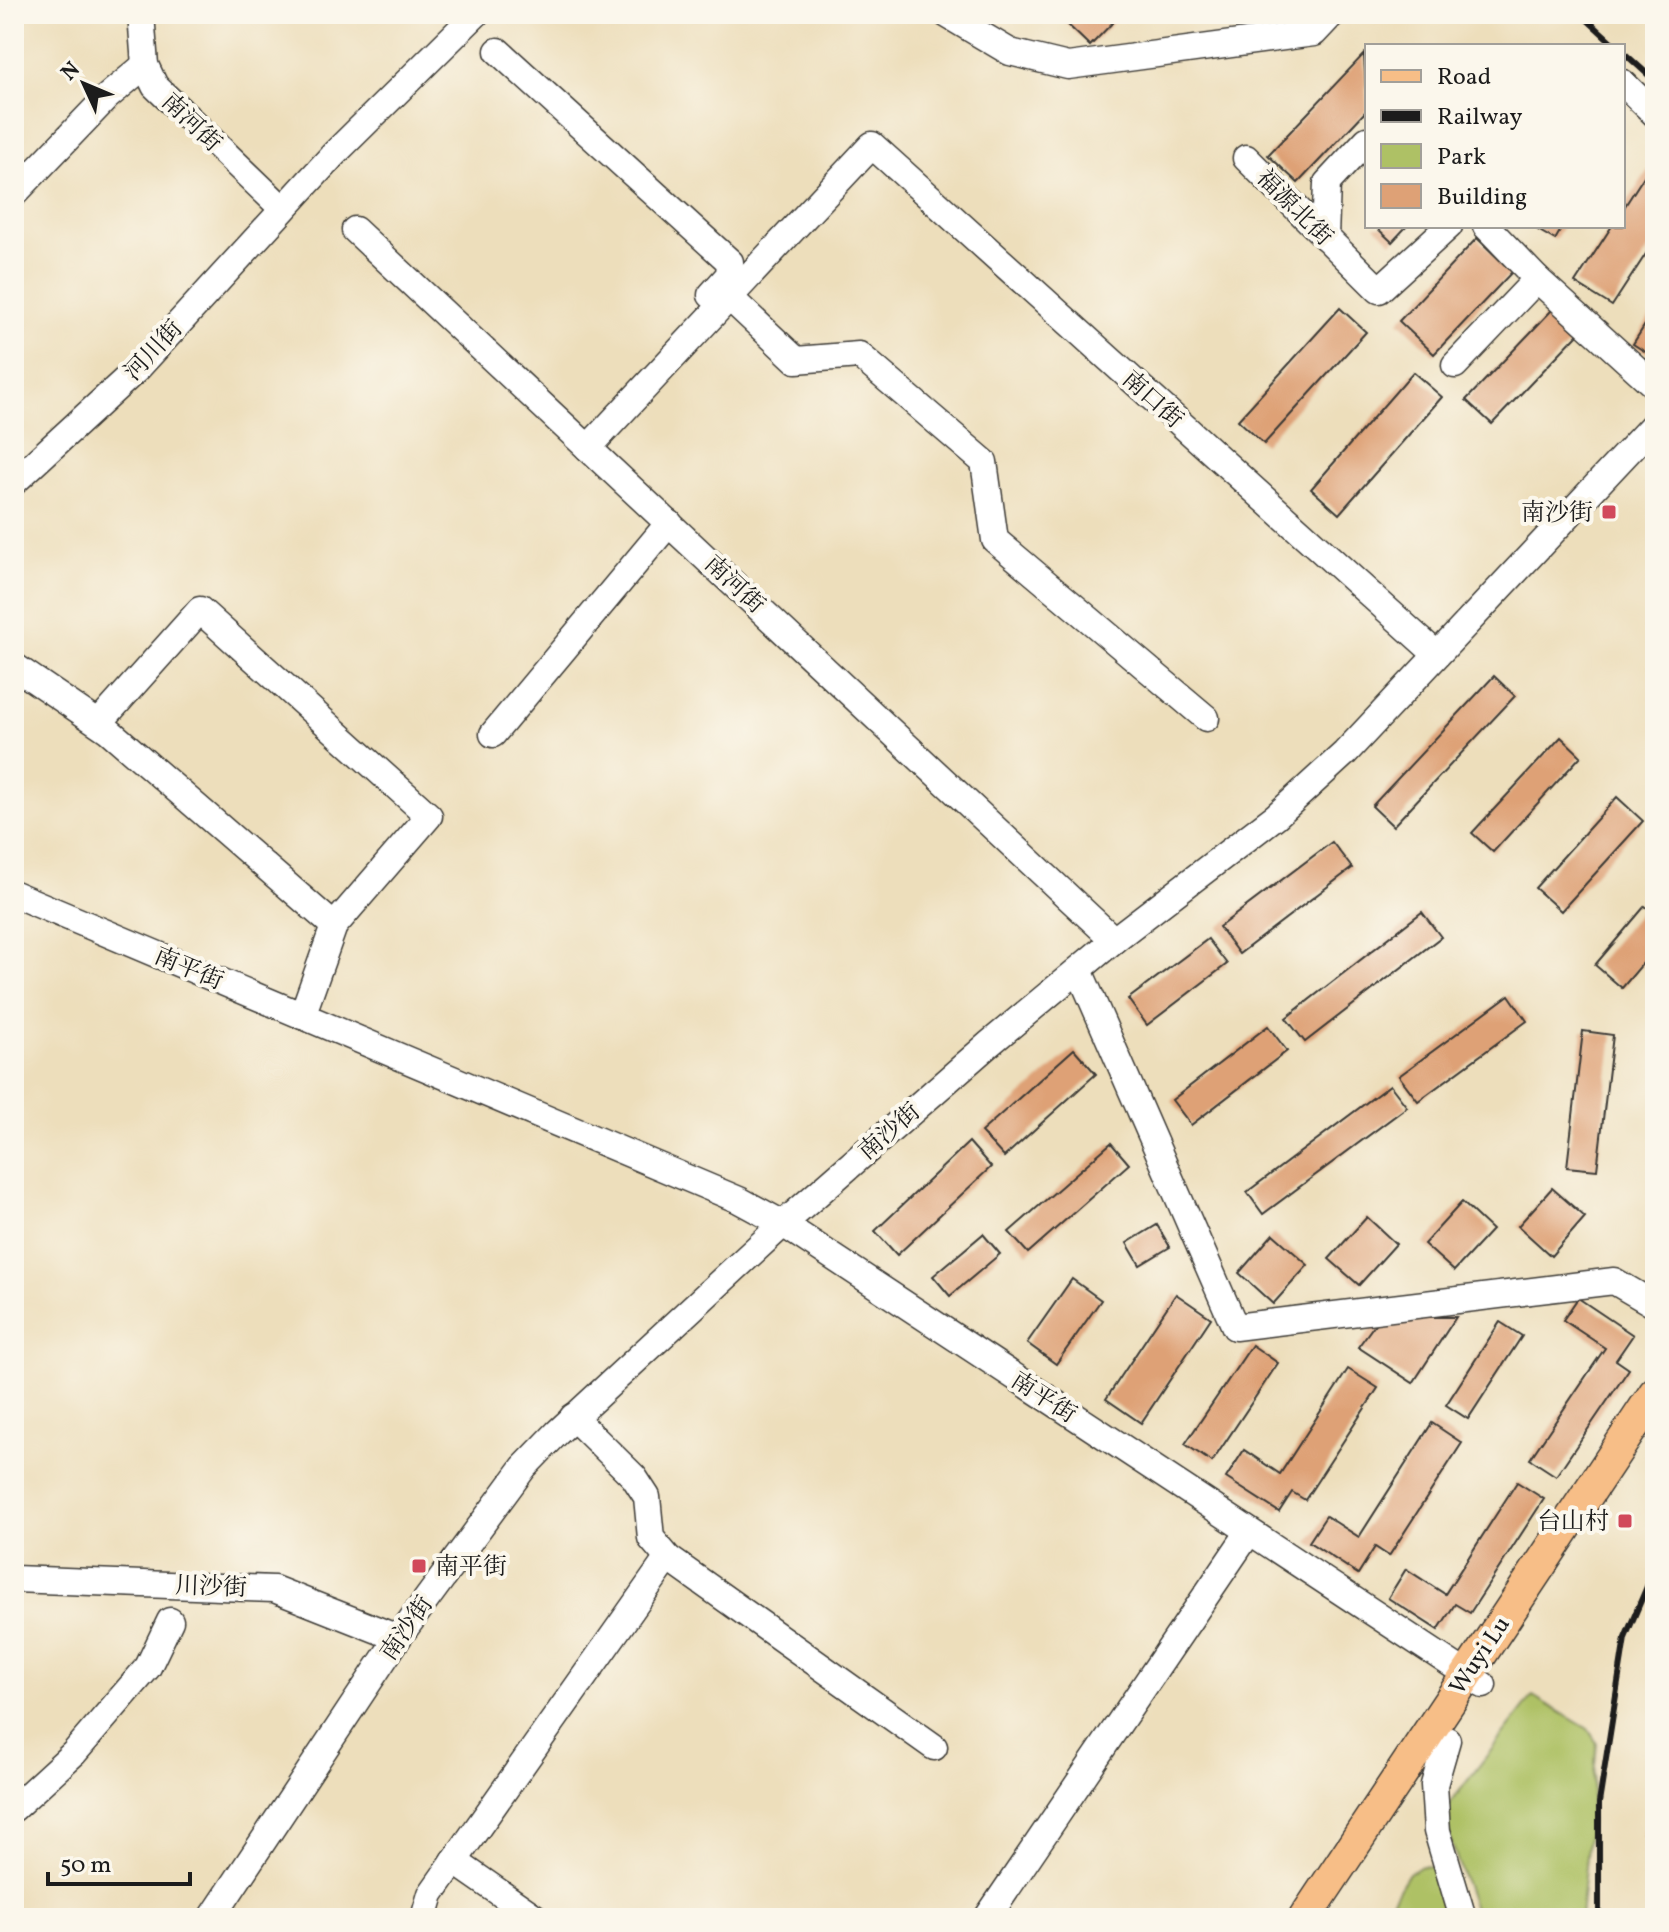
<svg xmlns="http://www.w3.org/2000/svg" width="1669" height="1932" viewBox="0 0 1669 1932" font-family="Vollkorn,'Noto Serif SC',serif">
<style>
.green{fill:#aec165;stroke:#656e40;stroke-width:2}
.building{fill:#dea176}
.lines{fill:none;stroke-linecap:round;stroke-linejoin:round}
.minor-casing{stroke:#3b3934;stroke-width:29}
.major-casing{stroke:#3b3934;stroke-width:35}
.minor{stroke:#fff;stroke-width:26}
.major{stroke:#f7be87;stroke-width:32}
.rail{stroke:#1c1c1c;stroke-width:6}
.poi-dot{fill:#d1495b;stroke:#fbf7ec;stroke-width:3}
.labels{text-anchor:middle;stroke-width:8;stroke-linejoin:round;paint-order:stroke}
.street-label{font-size:24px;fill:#1c1c1c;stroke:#fbf7ec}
.poi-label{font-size:24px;fill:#1c1c1c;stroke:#fbf7ec;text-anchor:end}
</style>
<rect width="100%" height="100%" fill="#fbf7ec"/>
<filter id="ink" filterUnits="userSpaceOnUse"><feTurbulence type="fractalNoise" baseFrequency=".0125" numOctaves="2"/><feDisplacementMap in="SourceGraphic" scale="16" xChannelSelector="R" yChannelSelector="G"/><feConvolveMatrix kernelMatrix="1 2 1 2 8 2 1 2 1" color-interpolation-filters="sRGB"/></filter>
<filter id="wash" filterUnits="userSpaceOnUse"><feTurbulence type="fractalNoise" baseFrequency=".006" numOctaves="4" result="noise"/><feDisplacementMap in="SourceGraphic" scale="32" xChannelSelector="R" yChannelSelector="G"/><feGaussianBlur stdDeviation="1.8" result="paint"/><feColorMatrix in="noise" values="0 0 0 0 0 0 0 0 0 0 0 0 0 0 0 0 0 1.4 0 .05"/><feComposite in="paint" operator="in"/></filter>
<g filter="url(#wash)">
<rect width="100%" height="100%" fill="#eddebb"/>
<g class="green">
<polygon points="1533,1696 1588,1729 1597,1743 1580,1918 1477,1918 1445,1824 1448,1806"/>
<polygon points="1421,1866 1433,1867 1450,1918 1381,1918 1409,1873"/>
</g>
<g id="blocks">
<g class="building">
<polygon points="1072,14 1121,14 1090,46 1064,21"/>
<polygon points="1364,54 1367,110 1298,183 1268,155"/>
<polygon points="1655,159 1655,240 1612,306 1575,283 1612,226 1623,226 1623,209"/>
<polygon points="1375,226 1407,226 1392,242"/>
<polygon points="1531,226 1563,226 1555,240"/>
<polygon points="1477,238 1512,272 1434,354 1399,321"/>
<polygon points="1340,308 1366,332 1264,444 1238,420"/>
<polygon points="1655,309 1655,358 1633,344"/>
<polygon points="1552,310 1578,334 1492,424 1466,400"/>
<polygon points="1413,372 1442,397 1339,514 1311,489"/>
<polygon points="1494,676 1515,696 1393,826 1372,806"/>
<polygon points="1561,737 1581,756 1493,852 1472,833"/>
<polygon points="1617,797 1643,821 1561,911 1535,888"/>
<polygon points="1332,842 1352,868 1239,954 1219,927"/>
<polygon points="1645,906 1652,912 1655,909 1655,949 1622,988 1595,965"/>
<polygon points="1422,912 1441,937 1305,1042 1286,1018"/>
<polygon points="1208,939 1227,964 1147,1025 1128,999"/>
<polygon points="1509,995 1527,1021 1418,1101 1399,1076"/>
<polygon points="1268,1026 1287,1051 1191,1125 1172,1100"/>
<polygon points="1583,1031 1613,1035 1597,1170 1567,1167"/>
<polygon points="1074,1049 1096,1074 1004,1157 981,1132"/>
<polygon points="1390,1085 1407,1107 1263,1214 1247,1192"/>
<polygon points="969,1142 991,1167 897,1255 875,1231"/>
<polygon points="1111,1143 1129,1164 1028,1253 1009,1232"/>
<polygon points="1552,1188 1585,1217 1551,1256 1518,1226"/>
<polygon points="1462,1202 1492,1230 1454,1271 1424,1244"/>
<polygon points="1367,1217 1396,1244 1359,1285 1329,1259"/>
<polygon points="1157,1225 1170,1247 1140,1265 1127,1243"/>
<polygon points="983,1234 1000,1254 950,1296 933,1276"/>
<polygon points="1273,1234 1308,1265 1273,1304 1239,1273"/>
<polygon points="1072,1279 1101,1300 1056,1364 1027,1343"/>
<polygon points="1176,1294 1211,1318 1141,1423 1106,1399"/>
<polygon points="1578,1298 1633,1335 1616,1360 1629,1369 1556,1476 1530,1459 1605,1348 1563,1320"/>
<polygon points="1380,1317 1456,1317 1413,1383 1358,1347"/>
<polygon points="1500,1322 1522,1336 1468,1419 1446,1405"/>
<polygon points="1252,1345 1278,1363 1212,1462 1185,1444"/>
<polygon points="1348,1369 1378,1388 1305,1500 1292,1492 1279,1512 1226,1478 1244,1450 1280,1474"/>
<polygon points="1432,1423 1462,1443 1389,1556 1375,1547 1358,1574 1309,1542 1326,1516 1359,1537"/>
<polygon points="1517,1482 1544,1499 1470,1613 1455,1604 1438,1630 1388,1598 1406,1569 1445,1594"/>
<polygon points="1655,1816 1655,1841 1643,1833"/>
</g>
</g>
</g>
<g filter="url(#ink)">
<use href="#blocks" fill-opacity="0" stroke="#3b3934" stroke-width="2"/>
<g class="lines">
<g class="minor-casing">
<g id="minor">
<polyline points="141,14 145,65 155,86 283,209"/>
<polyline points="946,14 1010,52 1068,66 1314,33 1332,14"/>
<polyline points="498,51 730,262 729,275 711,295"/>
<polyline points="1623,83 1655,114"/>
<polyline points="1246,158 1379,290 1449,226"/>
<polyline points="14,194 107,97 145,65"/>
<polyline points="1486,226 1537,279"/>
<polyline points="355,230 1114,940"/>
<polyline points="1325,237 1327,183 1367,140"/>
<polyline points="728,296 796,360 859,355 984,462 995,540 1206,718"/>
<polyline points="1455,365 1537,279 1655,386"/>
<polyline points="588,448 872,145 1435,653"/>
<polyline points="14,482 137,369 334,154 476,14"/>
<polyline points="14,666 108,730 334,926"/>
<polyline points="99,723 200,610 429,816 334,926 302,1016"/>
<polyline points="493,734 669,523"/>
<polyline points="14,894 739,1200 783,1224 1483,1685"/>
<polyline points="1079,970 1235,1327 1614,1281 1655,1305"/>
<polyline points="573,1417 634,1477 647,1497 651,1538 668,1558 934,1747"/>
<polyline points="14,1579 274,1589 398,1638"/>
<polyline points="1447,1740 1434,1785 1437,1831 1463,1918"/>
<polyline points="14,1808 74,1753 148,1667 170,1621"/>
<polyline points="454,1861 536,1918"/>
<polyline points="212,1918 398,1638 524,1467 557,1433 783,1224 989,1044 1114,940 1276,816 1345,753 1655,423"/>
<polyline points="424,1918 431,1894 668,1558"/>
<polyline points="987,1918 1249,1532"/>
</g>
</g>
<g class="major-casing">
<polyline id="major" points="1305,1918 1655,1393"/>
</g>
<use href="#minor" class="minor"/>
<use href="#major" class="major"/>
<g class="rail">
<polyline points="1581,14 1616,46"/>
<polyline points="1623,52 1655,81"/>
<polyline points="1599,1918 1599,1803 1625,1638 1655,1568"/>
</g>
</g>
</g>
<g class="poi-dot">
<rect x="1601" y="504" width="16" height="16" rx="4"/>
<rect x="1617" y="1513" width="16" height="16" rx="4"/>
<rect x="411" y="1558" width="16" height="16" rx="4"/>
</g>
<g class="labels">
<g class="street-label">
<text transform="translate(192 122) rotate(44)" y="8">南河街</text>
<text transform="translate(1295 207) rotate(45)" y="8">福源北街</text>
<text transform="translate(153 350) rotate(-47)" y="8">河川街</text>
<text transform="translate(1153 399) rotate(42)" y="8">南口街</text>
<text transform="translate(735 584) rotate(43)" y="8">南河街</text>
<text transform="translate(189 968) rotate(23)" y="8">南平街</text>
<text transform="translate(889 1131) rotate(-41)" y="8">南沙街</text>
<text transform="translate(1044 1397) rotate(33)" y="8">南平街</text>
<text transform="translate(211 1586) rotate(2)" y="8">川沙街</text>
<text transform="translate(406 1628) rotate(-55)" y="8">南沙街</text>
<text transform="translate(1479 1655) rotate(-56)" y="8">Wuyi Lu</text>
</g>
<g class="poi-label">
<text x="1593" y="520">南沙街</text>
<text x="1609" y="1529">台山村</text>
<text x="435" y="1574" text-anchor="start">南平街</text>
</g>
</g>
<rect width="1669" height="1932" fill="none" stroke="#fbf7ec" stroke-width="48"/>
<rect x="1365" y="44" width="260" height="184" fill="#fbf7ec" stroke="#a29f99" stroke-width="2"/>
<rect x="1381" y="70" width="40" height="12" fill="#f7be87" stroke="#a29f99" stroke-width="2"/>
<text x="1437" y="84" font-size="24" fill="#1c1c1c">Road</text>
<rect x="1381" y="110" width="40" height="12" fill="#1c1c1c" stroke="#a29f99" stroke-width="2"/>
<text x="1437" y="124" font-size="24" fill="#1c1c1c">Railway</text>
<rect x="1381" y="144" width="40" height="24" fill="#aec165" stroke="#a29f99" stroke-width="2"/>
<text x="1437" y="164" font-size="24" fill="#1c1c1c">Park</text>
<rect x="1381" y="184" width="40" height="24" fill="#dea176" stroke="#a29f99" stroke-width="2"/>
<text x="1437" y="204" font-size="24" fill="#1c1c1c">Building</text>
<g transform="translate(84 84) rotate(314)" stroke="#fbf7ec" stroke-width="6" paint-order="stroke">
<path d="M0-6L14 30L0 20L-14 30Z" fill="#1c1c1c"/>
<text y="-12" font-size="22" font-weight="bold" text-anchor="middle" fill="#1c1c1c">N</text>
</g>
<path d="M48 1872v12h142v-12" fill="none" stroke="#1c1c1c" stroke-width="4"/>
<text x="60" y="1872" font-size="24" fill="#1c1c1c" stroke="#fbf7ec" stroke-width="6" paint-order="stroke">50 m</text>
</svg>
